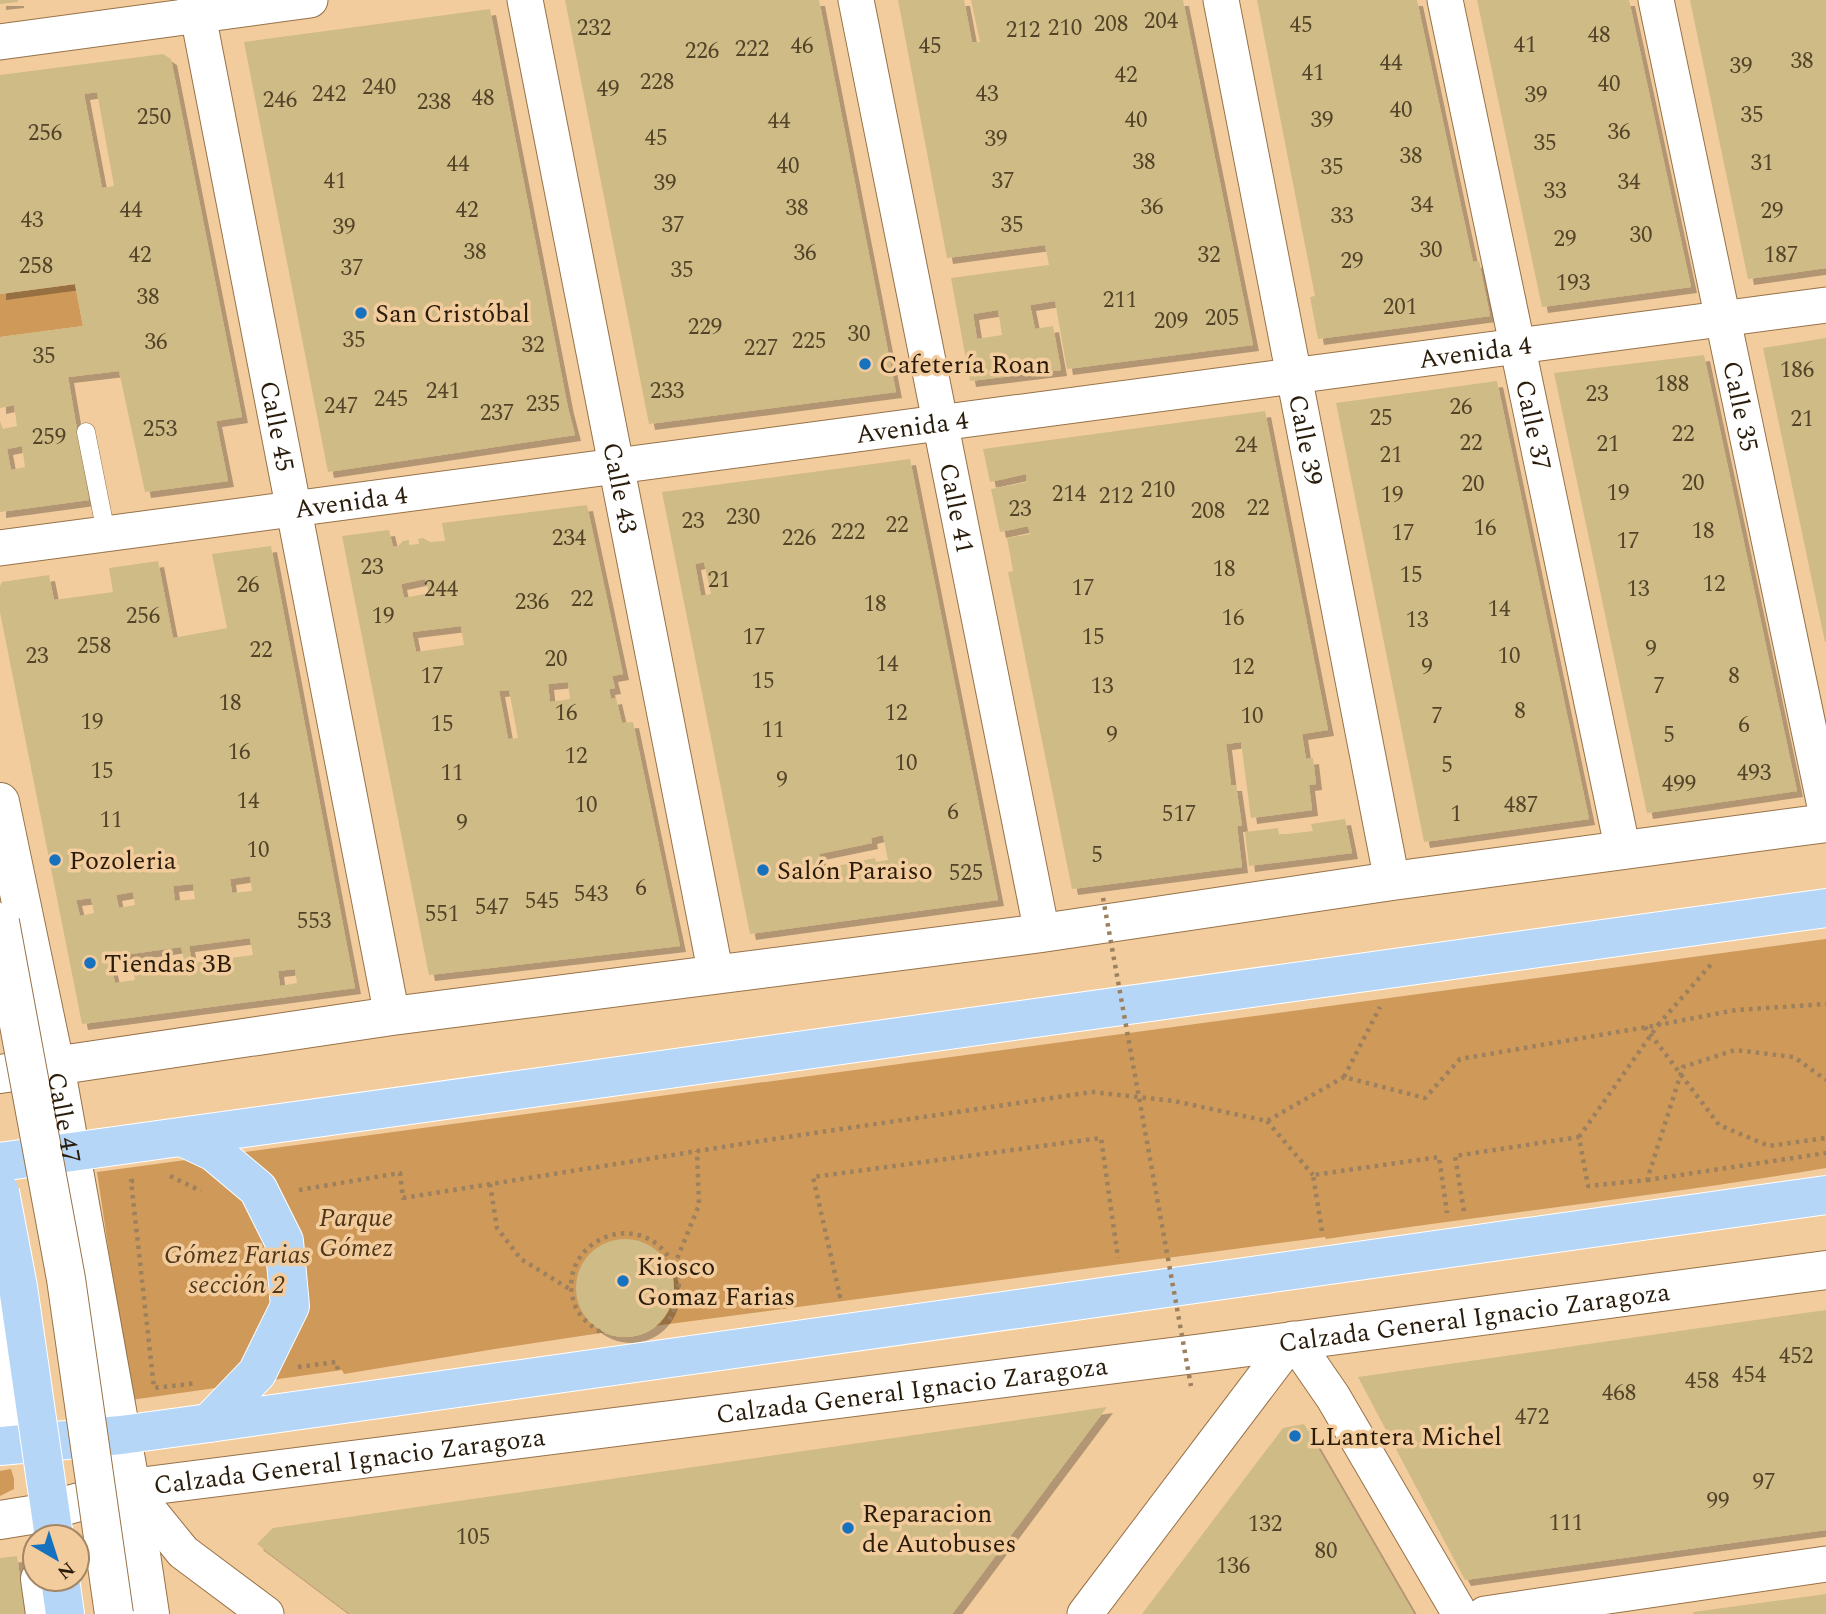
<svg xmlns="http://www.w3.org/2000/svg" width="1826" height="1614" viewBox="0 0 1826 1614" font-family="Spectral,serif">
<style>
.green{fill:#ce9959}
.building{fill:#cfbb86;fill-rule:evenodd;filter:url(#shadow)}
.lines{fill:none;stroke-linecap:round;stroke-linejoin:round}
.lane-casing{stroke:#967248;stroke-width:19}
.street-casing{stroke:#967248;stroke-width:37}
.secondary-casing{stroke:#967248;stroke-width:40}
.primary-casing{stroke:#fff;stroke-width:40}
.path{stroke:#9d805e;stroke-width:4.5;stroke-dasharray:3.5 5;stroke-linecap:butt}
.lane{stroke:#fff;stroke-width:18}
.street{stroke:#fff;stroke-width:35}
.secondary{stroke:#fff;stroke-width:38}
.primary{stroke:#b6d6f8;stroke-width:38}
.secondary-bridge-casing{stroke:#967248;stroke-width:40;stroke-linecap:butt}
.primary-bridge-casing{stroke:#fff;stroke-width:40;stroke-linecap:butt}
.path-bridge{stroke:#9d805e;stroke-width:4.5;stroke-dasharray:3.5 5;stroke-linecap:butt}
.secondary-bridge{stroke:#fff;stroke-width:38}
.primary-bridge{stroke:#b6d6f8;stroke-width:38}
.poi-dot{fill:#1671be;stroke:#f3cc9e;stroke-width:2.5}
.labels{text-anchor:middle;stroke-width:7;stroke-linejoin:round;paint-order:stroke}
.number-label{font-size:23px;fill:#534429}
.poi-label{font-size:26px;fill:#2a1c0a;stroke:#f3cc9e;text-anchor:start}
.street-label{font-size:26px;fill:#2a1c0a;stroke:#f3cc9e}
.park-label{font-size:26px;font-style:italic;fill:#4e371a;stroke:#f3cc9e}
</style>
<defs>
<filter id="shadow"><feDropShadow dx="6" dy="6" stdDeviation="0" flood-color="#0004"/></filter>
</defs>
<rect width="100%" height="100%" fill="#f3cc9e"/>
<g class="green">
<polygon points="75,284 83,326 0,337 0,294"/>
<path d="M1826 939V1168C1660 1196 1492 1214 1326 1239L1325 1237 601 1333 501 1348 344 1374 342 1370 131 1400 97 1172Z"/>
<polygon points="11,1469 14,1479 14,1489 0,1496 0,1471"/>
</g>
<g class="building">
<polygon points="0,0 18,0 18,2 0,4"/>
<polygon points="565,0 819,0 896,392 649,424"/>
<path d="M898 0H964L972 42H980L971 0H1183L1253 345 1067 369 1055 301 1030 305 1035 329 1053 326 1061 370 970 381 951 278 1049 265 1045 245 947 258ZM998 310 1002 335 977 339 973 314Z"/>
<polygon points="1257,0 1417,0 1473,262 1479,261 1490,316 1318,339 1310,297 1315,296"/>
<polygon points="1477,0 1629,0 1691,287 1542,307"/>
<polygon points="1690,0 1826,0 1826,268 1748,279"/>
<polygon points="490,9 568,408 575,435 328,472 244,42"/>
<path d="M163 54 171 59 242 417 216 421 228 481 145 492 119 371 68 377 89 500 0 512V421L3 429 17 426 14 405 0 408V337L83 326 75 284 0 294V75ZM97 92 114 186 102 188 84 94ZM22 446 25 467 11 470 7 449Z"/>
<polygon points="1826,338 1826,642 1825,642 1763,348"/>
<polygon points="1704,355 1797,791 1647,813 1554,373"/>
<polygon points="1497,381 1589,819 1424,842 1336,403"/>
<polygon points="1265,411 1328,730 1302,734 1306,759 1313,758 1316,784 1309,785 1312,810 1251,818 1241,742 1226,744 1231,785 1236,785 1242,826 1237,826 1242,867 1072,889 1008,572 1013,571 1007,538 1030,534 1028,526 1000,532 991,489 1027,482 1026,474 990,482 983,449"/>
<path d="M910 459 998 900 750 934 662 492ZM704 562 711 594 701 596 695 564ZM883 835 888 860 876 862 875 858 822 869 819 854 872 843 871 838Z"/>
<path d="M587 505 623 674 612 676 615 688 609 689 611 699 616 698 622 723 633 722 680 946 429 975 342 536 389 530 393 547 398 546 403 541 409 540V545L419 544 418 539 423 538 430 542 445 541 442 523ZM425 579 429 593 404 598 401 584ZM461 626 464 645 416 652 412 632ZM568 682 570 699 550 702 548 684ZM509 690 518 738 508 739 499 691Z"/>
<path d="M271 546 355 988 82 1024 0 612V586L2 582 49 575 54 600 113 592 109 568 158 561 173 638 227 628 212 554ZM250 876 252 891 232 893 230 879ZM193 884 195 899 175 901 173 886ZM133 892 135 905 119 908 116 895ZM91 898 94 913 80 916 76 900ZM250 938 253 955 192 963 189 946ZM181 947 185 964 133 971 135 980 115 983 109 957ZM295 969 297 983 280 986 278 971Z"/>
<polygon points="1345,819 1352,853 1249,866 1245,832 1278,828 1279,835 1313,831 1311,824"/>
<circle cx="625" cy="1288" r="49"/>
<polygon points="1826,1310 1826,1530 1465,1580 1358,1377"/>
<polygon points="1107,1407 952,1614 350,1614 257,1544 273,1528"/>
<polygon points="1304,1424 1414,1614 1142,1614 1283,1428"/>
<polygon points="17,1556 25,1614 0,1614 0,1558"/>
<polygon points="1826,1594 1826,1614 1693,1614 1693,1612"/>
</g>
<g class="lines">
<g class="lane-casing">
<polyline id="lane" points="86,432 106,533"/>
</g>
<g class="street-casing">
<g id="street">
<path id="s1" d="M195 0 392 1016"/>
<path id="s2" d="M525 0 716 975"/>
<path id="s3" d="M856 0 1042 933"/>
<path id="s4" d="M1221 0 1392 881"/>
<path id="s5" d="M1445 0 1623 851"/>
<path id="s6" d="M1656 0 1826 811"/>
<polyline points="0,42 310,0"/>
<path id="s7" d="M0 548 1826 305"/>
<polyline points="131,1488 183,1552 266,1614"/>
<polyline points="1085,1614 1293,1339 1333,1397 1460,1614"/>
<polyline points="1485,1614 1826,1564"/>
</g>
</g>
<g class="secondary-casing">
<g id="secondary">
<path id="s8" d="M0 802 55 1065 131 1488 150 1614"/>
<polyline points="0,1074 392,1016 1042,933 1392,881 1826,823"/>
<polyline points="0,1310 22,1441"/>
<path id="s9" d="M0 1520 31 1515 131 1488 1203 1353 1826 1270"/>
<polyline points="40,1579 45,1614"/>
</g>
</g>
<g class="primary-casing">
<g id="primary">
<polyline points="182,1137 214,1152 258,1189 284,1241 290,1306 257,1373 209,1423"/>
<polyline points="0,1162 1826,908"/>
<polyline points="0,1446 121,1435 209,1423 1826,1195"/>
<polyline points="60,1579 65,1614"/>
</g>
</g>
<g class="path">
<polyline points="1645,1027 1719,1125 1769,1146 1826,1138"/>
<polyline points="1344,1077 1380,1007"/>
<polyline points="1267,1121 1313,1175"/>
<polyline points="1579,1137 1658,1025 1736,1010 1826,1004"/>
<polyline points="170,1176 201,1191"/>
<polyline points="1647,1180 1826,1153"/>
<polyline points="134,1181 131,1181 154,1388 197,1383"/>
<polyline points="490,1184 497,1228 521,1259 571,1290"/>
<polyline points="299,1190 400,1173 403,1198 754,1142 1092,1092 1174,1101 1267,1121 1344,1077 1425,1098 1460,1059 1658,1025 1714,961"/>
<polyline points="1464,1211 1455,1156 1579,1137 1588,1186 1647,1180 1683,1067 1735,1050 1794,1057 1826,1080"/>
<polyline points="1322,1231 1313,1175 1439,1157 1447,1213"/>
<polyline points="674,1266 699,1205 697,1151"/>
<polyline points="838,1296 840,1296 813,1177 1101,1138 1118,1258"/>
<path d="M600 1332C590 1325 579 1317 575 1305 552 1245 639 1201 673 1264 683 1283 679 1302 669 1320H673"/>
<polyline points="298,1367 336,1362 338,1370"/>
</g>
<use href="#lane" class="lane"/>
<use href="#street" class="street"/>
<use href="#secondary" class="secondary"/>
<use href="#primary" class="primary"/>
<g class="secondary-bridge-casing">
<polyline id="secondary-bridge" points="0,922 66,1279 114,1614"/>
</g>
<g class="primary-bridge-casing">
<polyline id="primary-bridge" points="0,1192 18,1287 54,1537"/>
</g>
<polyline class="path-bridge" points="1103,898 1191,1386"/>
<use href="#secondary-bridge" class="secondary-bridge"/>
<use href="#primary-bridge" class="primary-bridge"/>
</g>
<g class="poi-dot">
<circle cx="361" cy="313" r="7"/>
<circle cx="865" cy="364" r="7"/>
<circle cx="55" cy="860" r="7"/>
<circle cx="763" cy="870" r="7"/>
<circle cx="90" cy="963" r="7"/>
<circle cx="623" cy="1281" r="7"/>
<circle cx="1295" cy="1436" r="7"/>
<circle cx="848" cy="1528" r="7"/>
</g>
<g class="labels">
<g class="number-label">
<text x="1161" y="28">204</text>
<text x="1111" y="31">208</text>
<text x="1301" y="32">45</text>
<text x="594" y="35">232</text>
<text x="1065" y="35">210</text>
<text x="1023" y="37">212</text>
<text x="1599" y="42">48</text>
<text x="1525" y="52">41</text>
<text x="802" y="53">46</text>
<text x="930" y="53">45</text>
<text x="752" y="56">222</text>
<text x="702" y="58">226</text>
<text x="1802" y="68">38</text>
<text x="1391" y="70">44</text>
<text x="1741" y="73">39</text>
<text x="1313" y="80">41</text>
<text x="1126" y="82">42</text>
<text x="657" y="89">228</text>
<text x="1609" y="91">40</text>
<text x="379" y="94">240</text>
<text x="608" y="96">49</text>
<text x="329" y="101">242</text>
<text x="987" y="101">43</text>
<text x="1536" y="102">39</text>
<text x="483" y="105">48</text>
<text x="280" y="107">246</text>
<text x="434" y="109">238</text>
<text x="1401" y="117">40</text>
<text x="1752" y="122">35</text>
<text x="154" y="124">250</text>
<text x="1136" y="127">40</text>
<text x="1322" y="127">39</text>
<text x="779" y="128">44</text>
<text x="1619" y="139">36</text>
<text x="45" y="140">256</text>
<text x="656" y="145">45</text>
<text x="996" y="146">39</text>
<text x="1545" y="150">35</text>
<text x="1411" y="163">38</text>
<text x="1144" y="169">38</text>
<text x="1762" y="170">31</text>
<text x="458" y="171">44</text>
<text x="788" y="173">40</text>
<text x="1332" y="174">35</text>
<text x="335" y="188">41</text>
<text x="1003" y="188">37</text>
<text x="1629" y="189">34</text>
<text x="665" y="190">39</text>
<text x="1555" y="198">33</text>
<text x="1422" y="212">34</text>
<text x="1152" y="214">36</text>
<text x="797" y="215">38</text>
<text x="131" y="217">44</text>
<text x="467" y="217">42</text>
<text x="1772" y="218">29</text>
<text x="1342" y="223">33</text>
<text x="32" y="227">43</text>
<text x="673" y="232">37</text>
<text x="1012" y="232">35</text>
<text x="344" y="234">39</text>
<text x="1641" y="242">30</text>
<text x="1565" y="246">29</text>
<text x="1431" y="257">30</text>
<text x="475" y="259">38</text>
<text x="805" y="260">36</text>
<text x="140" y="262">42</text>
<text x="1209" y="262">32</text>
<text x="1781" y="262">187</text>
<text x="1352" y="268">29</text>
<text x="36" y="273">258</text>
<text x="352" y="275">37</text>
<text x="682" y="277">35</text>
<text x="1573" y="290">193</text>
<text x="148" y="304">38</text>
<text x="1120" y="307">211</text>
<text x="1400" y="314">201</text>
<text x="1222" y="325">205</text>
<text x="1171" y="328">209</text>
<text x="705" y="334">229</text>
<text x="859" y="341">30</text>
<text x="354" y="347">35</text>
<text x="809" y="348">225</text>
<text x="156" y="349">36</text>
<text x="533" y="352">32</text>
<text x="761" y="355">227</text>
<text x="44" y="363">35</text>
<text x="1797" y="377">186</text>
<text x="1672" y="391">188</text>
<text x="443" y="398">241</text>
<text x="667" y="398">233</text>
<text x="1597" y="401">23</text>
<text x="391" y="406">245</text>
<text x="543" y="411">235</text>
<text x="341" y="413">247</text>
<text x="1461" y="414">26</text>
<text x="497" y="420">237</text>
<text x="1381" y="425">25</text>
<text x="1802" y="426">21</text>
<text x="160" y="436">253</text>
<text x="1683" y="441">22</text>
<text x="49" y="444">259</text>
<text x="1471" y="450">22</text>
<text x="1608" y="451">21</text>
<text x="1246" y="452">24</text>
<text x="1391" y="462">21</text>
<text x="1693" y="490">20</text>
<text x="1473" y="491">20</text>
<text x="1158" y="497">210</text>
<text x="1618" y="500">19</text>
<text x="1069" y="501">214</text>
<text x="1392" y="502">19</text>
<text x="1116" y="503">212</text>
<text x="1258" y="515">22</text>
<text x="1020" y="516">23</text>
<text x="1208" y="518">208</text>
<text x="743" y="524">230</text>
<text x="693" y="528">23</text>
<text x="897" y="532">22</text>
<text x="1485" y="535">16</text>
<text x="1703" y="538">18</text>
<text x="848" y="539">222</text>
<text x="1403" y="540">17</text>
<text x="569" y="545">234</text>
<text x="799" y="545">226</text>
<text x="1628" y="548">17</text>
<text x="372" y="574">23</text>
<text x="1224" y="576">18</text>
<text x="1411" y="582">15</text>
<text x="719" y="587">21</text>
<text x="1714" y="591">12</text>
<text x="248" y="592">26</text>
<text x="1083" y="595">17</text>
<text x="441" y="596">244</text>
<text x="1638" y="596">13</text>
<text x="582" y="606">22</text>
<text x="532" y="609">236</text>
<text x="875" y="611">18</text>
<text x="1499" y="616">14</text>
<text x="143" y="623">256</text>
<text x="383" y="623">19</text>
<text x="1233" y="625">16</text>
<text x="1417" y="627">13</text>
<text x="754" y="644">17</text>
<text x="1093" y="644">15</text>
<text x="94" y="653">258</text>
<text x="1651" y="656">9</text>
<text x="261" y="657">22</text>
<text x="37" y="663">23</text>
<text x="1509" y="663">10</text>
<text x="556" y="666">20</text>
<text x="887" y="671">14</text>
<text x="1243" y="674">12</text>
<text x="1427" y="674">9</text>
<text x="432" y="683">17</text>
<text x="1734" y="683">8</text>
<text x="763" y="688">15</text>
<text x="1102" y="693">13</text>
<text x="1659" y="693">7</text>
<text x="230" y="710">18</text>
<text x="1520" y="718">8</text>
<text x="566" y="720">16</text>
<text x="896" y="720">12</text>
<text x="1252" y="723">10</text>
<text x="1437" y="723">7</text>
<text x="92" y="729">19</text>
<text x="442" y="731">15</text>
<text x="1744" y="732">6</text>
<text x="773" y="737">11</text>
<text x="1112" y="742">9</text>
<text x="1669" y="742">5</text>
<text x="239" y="759">16</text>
<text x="576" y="763">12</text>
<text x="906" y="770">10</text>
<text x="1447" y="772">5</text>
<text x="102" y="778">15</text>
<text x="452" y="780">11</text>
<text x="1754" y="780">493</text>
<text x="782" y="787">9</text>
<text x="1679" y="791">499</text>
<text x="248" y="808">14</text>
<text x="586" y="812">10</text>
<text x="1521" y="812">487</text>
<text x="953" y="819">6</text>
<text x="1179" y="821">517</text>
<text x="1456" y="821">1</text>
<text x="111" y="827">11</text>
<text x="462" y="830">9</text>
<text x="258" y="857">10</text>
<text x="1097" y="862">5</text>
<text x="966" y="880">525</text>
<text x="641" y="895">6</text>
<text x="591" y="901">543</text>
<text x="542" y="908">545</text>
<text x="492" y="914">547</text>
<text x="442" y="921">551</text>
<text x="314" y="928">553</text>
<text x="1796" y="1363">452</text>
<text x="1749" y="1382">454</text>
<text x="1702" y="1388">458</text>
<text x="1619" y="1400">468</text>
<text x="1532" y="1424">472</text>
<text x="1764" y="1489">97</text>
<text x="1718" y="1508">99</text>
<text x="1566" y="1530">111</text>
<text x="1265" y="1531">132</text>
<text x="473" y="1544">105</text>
<text x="1326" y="1558">80</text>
<text x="1233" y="1573">136</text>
</g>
<g class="poi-label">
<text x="375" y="322">San Cristóbal</text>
<text x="879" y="373">Cafetería Roan</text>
<text x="69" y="869">Pozoleria</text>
<text x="777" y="879">Salón Paraiso</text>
<text x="104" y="972">Tiendas 3B</text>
<text x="637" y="1275">Kiosco<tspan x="637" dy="30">Gomaz Farias</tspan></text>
<text x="1309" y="1445">LLantera Michel</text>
<text x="862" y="1522">Reparacion<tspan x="862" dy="30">de Autobuses</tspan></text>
</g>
<g class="street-label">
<text dy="9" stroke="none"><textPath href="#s7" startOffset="1488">Avenida 4</textPath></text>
<text dy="9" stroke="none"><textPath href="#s6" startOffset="415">Calle 35</textPath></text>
<text dy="9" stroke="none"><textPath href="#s1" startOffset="434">Calle 45</textPath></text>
<text dy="9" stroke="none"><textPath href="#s5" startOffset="434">Calle 37</textPath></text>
<text dy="9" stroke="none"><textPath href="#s7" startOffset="920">Avenida 4</textPath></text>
<text dy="9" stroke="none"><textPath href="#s4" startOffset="448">Calle 39</textPath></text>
<text dy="9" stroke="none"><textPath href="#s2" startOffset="497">Calle 43</textPath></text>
<text dy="9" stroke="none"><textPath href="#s7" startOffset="354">Avenida 4</textPath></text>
<text dy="9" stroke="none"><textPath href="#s3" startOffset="518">Calle 41</textPath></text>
<text dy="9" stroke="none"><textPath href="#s8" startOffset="322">Calle 47</textPath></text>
<text dy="9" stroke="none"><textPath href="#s9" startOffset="1489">Calzada General Ignacio Zaragoza</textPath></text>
<text dy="9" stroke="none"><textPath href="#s9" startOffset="922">Calzada General Ignacio Zaragoza</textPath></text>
<text dy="9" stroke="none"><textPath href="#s9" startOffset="355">Calzada General Ignacio Zaragoza</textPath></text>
</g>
<g class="park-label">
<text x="356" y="1226">Parque<tspan x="356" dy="30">Gómez</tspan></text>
<text x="237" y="1263">Gómez Farias<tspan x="237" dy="30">sección 2</tspan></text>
</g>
</g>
<g transform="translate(56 1558) rotate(141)"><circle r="33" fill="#f3cc9e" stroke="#a38663" stroke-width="2"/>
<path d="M0-5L12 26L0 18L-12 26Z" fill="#1671be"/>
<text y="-10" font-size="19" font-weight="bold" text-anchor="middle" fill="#2a1c0a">N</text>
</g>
</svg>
